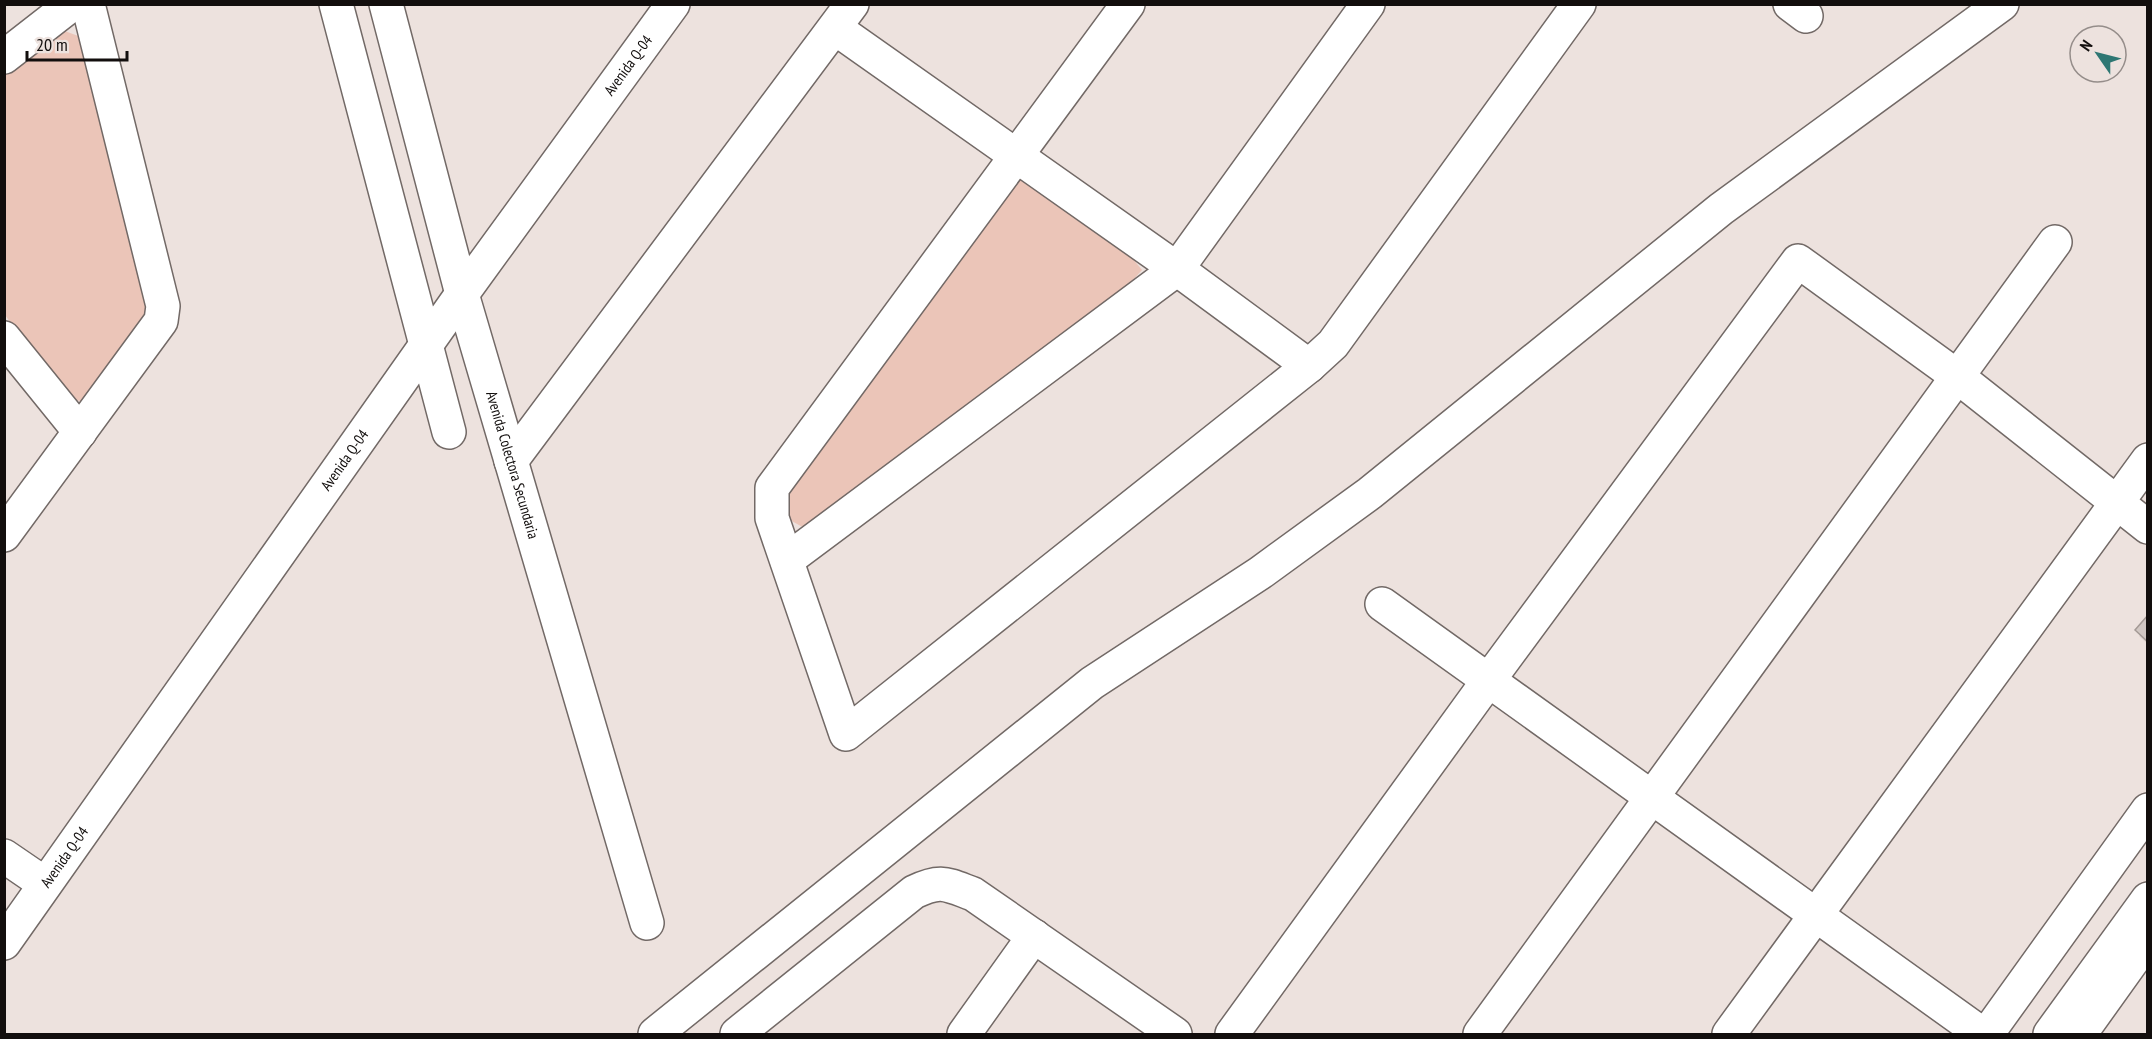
<svg xmlns="http://www.w3.org/2000/svg" width="2152" height="1039" viewBox="0 0 2152 1039" font-family="'PT Sans Narrow',sans-serif">
<style>
.green{fill:#ebc5b8}
.building{fill:#d1c7c3;stroke:#a49a96;stroke-width:1.5;filter:url(#shadow)}
.lines{fill:none;stroke-linecap:round;stroke-linejoin:round}
.minor-casing{stroke:#726966;stroke-width:36}
.minor{stroke:#fff;stroke-width:33}
.labels{text-anchor:middle;stroke-width:5;stroke-linejoin:round;paint-order:stroke}
.street-label{font-size:15px;fill:#120e0d;stroke:#ede2de}
</style>
<defs>
<filter id="shadow"><feDropShadow dx="5.5" dy="5.5" stdDeviation="0" flood-color="#0004"/></filter>
</defs>
<rect width="100%" height="100%" fill="#ede2de"/>
<g class="green">
<polygon points="62,30 81,37 149,315 85,402 66,398 5,315 5,74"/>
<polygon points="1024,177 1133,259 1142,270 1133,280 806,529 790,520 785,505 785,491 1013,180"/>
</g>
<polygon class="building" points="2148,615 2148,642 2135,630"/>
<g class="lines">
<g class="minor-casing">
<g id="minor">
<polyline points="336,4 449,432"/>
<path id="s1" d="M386 4 462 294 647 923"/>
<polyline points="1128,4 772,488 772,518 846,734 1309,366 1333,344 1579,4"/>
<polyline points="1790,4 1806,16"/>
<polyline points="835,28 1177,269 1309,366"/>
<polyline points="4,57 72,4"/>
<polyline points="4,338 80,432"/>
<polyline points="511,461 852,4"/>
<polyline points="4,535 161,321 163,306 88,4"/>
<polyline points="787,560 1177,269 1368,4"/>
<polyline points="1382,604 1982,1034"/>
<polyline points="4,856 45,884"/>
<path id="s2" d="M4 943 462 294 673 4"/>
<polyline points="655,1034 1092,683 1260,573 1370,493 1721,209 2002,4"/>
<path d="M737 1034 914 892C941 879 946 884 973 894L1175 1034"/>
<polyline points="964,1034 1034,936"/>
<polyline points="1232,1034 1488,681 1798,261 1958,377 2148,527"/>
<polyline points="1480,1034 2055,242"/>
<polyline points="1729,1034 2148,460"/>
<polyline points="1987,1034 2148,810"/>
<polyline points="2050,1034 2148,899"/>
<polyline points="2080,1034 2148,939"/>
</g>
</g>
<use href="#minor" class="minor"/>
</g>
<g class="labels">
<g class="street-label">
<text dy="5" stroke="none"><textPath href="#s2" startOffset="1077">Avenida Q-04</textPath></text>
<text dy="5" stroke="none"><textPath href="#s2" startOffset="591">Avenida Q-04</textPath></text>
<text dy="5" stroke="none"><textPath href="#s1" startOffset="478">Avenida Colectora Secundaria</textPath></text>
<text dy="5" stroke="none"><textPath href="#s2" startOffset="105">Avenida Q-04</textPath></text>
</g>
</g>
<rect width="2152" height="1039" fill="none" stroke="#120e0d" stroke-width="12"/>
<g transform="translate(2098 54) rotate(305)"><circle r="28" fill="#ede2de" stroke="#958d8a" stroke-width="1.5"/>
<path d="M0-4.5L10 22L0 15L-10 22Z" fill="#2e7773"/>
<text y="-9" font-size="16" font-weight="bold" text-anchor="middle" fill="#120e0d">N</text>
</g>
<path d="M27 51v9h100v-9" fill="none" stroke="#120e0d" stroke-width="3"/>
<text x="36" y="51" font-size="18" fill="#120e0d" stroke="#ede2de" stroke-width="4.5" paint-order="stroke">20 m</text>
</svg>
